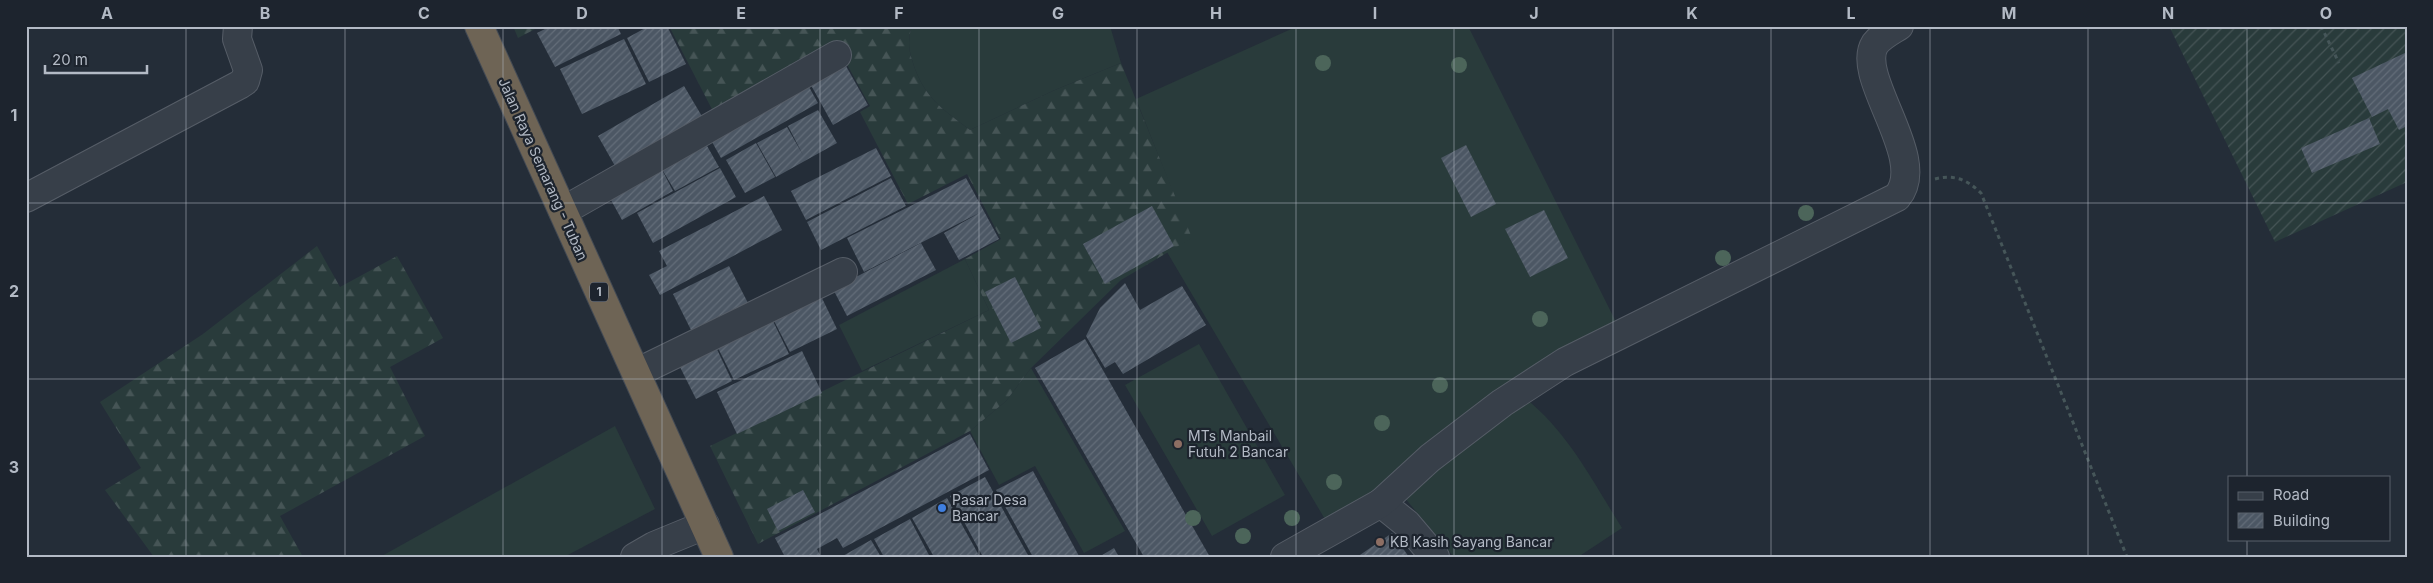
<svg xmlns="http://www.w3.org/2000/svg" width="2433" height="583" viewBox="0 0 2433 583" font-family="Inter,sans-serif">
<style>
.grass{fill:#293b3b}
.forest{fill:url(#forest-firs)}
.garden{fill:url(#garden-furrows)}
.building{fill:url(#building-hatch)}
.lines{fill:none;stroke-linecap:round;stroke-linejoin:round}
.minor-casing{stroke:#565d67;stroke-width:30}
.highway-casing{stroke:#434a54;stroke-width:30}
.path{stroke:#465659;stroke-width:3;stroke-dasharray:4 4;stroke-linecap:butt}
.minor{stroke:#373f49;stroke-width:28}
.highway{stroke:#6e6455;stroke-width:28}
.tree{fill:#4c655a}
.grid{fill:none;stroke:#b3bac5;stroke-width:1;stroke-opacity:0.55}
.education-dot{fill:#8d6e63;stroke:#1d242e;stroke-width:2}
.shop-dot{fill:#3f7fe0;stroke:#1d242e;stroke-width:2}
.labels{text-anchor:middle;stroke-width:4.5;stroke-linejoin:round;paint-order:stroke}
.shield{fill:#1d242e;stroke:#868d98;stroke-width:1}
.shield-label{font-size:12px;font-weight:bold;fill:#b3bac5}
.street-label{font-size:14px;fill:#b3bac5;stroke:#1d242e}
.poi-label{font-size:14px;fill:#b3bac5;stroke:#1d242e;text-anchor:start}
.neatline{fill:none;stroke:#b3bac5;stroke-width:2}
.grid-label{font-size:16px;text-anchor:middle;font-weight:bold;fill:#b3bac5}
</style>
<defs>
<pattern id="forest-firs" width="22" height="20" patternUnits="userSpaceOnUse" patternTransform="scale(1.25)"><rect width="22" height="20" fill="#293b3b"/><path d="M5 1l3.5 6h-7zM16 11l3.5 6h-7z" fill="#465556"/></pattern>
<pattern id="garden-furrows" width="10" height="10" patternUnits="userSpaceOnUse" patternTransform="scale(1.25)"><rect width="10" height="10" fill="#293b3b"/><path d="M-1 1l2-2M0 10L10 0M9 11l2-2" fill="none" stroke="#465556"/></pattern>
<pattern id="building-hatch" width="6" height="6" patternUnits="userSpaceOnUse" patternTransform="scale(1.25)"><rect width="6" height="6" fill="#4c5764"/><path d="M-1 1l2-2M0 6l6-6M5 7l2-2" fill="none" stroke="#636d79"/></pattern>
</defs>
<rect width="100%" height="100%" fill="#242d38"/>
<g class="grass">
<path d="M912 26H1110L1121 63 1055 90 970 130C941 108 923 97 912 60 908 48 908 38 912 26Z"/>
<polygon points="1298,26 1468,26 1618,326 1400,470 1364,497 1326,521 1167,252 1191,238 1136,99"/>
<polygon points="965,259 989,310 862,371 839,325"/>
<polygon points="1199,344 1285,495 1212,536 1125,385"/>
<polygon points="1031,368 1125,531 1084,553 1035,466 999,485 970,431 1006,401"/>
<path d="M1525 398C1568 432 1593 482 1622 528L1578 557H1454L1404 497Z"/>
<polygon points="615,426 655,509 564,557 380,557"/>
</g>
<g class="forest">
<polygon points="513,26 541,26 518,38"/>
<path d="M669 26H912C908 38 908 48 912 60 923 97 941 108 970 130L1055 90 1121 63 1192 238 1121 280 1031 368 1006 401 970 431 758 544 710 446 989 310 965 259 1001 239 967 174 908 204 860 112 870 106 839 50 717 119Z"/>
<polygon points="317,246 340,287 397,256 443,338 390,367 425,436 280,516 303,557 154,557 105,490 141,468 100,402 203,334"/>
</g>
<polygon class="garden" points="2169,26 2407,26 2407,182 2275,242"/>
<g class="building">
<polygon points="551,26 617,26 621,34 555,67 537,33"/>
<polygon points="649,26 667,26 686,64 649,82 627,38"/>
<polygon points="624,39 646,84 582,114 560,69"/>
<polygon points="2407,52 2407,126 2399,130 2388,109 2372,117 2352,78"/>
<polygon points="842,59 868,105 833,125 807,78"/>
<polygon points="804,78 818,103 721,158 707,133"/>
<polygon points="684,86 706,123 619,173 598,136"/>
<polygon points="818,110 837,143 776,177 757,143 787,127 803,155 788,126"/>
<polygon points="2369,118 2380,144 2312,173 2301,148"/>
<polygon points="702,137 719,167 675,191 660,166 673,191 622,220 606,191"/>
<polygon points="756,143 775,177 745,193 726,160"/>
<polygon points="1466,145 1496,204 1471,217 1441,158"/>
<polygon points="876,148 891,176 806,220 791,191"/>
<polygon points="720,168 736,197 653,243 637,213"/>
<polygon points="891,178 906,206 821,250 807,222"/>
<polygon points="966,178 999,239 959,260 944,233 981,212 864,272 847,238"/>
<polygon points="764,196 782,230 660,295 649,275 667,266 659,251"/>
<polygon points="1152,206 1174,246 1105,284 1083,244"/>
<polygon points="1544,210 1568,258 1530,277 1505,229"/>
<polygon points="921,243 936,270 847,316 833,289"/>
<polygon points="729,266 749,305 693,334 673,294"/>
<polygon points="1015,277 1041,328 1011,343 985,292"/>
<polygon points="1125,283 1140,310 1182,286 1206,325 1123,374 1115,362 1105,368 1086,336 1100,308"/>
<polygon points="819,292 837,329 790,352 771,315"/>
<polygon points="770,315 789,354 734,380 715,342"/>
<polygon points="1085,339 1104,372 1210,557 1144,557 1035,368"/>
<polygon points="714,343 732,381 696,399 677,361"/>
<polygon points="802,351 822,393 737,434 717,392"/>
<polygon points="970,434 989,470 843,548 837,538 817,549 821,557 785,557 775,538"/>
<polygon points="1033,471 1079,556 1078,557 1033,557 996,490"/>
<polygon points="985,477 1029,557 983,557 950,496"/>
<polygon points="803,490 815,512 778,531 767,509"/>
<polygon points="947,498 980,557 934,557 912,518"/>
<polygon points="910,519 930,557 884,557 874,539"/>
<polygon points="1392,533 1409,557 1357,557"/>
<polygon points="871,540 881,557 841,557"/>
<polygon points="1114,548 1119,557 1099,557"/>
</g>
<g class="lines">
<g class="minor-casing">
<g id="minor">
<polyline points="26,198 239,85 245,81 248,70 237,39 238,26"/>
<polyline points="563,211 837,55"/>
<polyline points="636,373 843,272"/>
<polyline points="1381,503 1407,524 1435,557"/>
<polyline points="635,557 654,546 705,525"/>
<path d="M1285 557 1381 503 1430 458 1502 403 1565 362 1897 197C1930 159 1854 77 1875 44 1881 36 1891 31 1899 26"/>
</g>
</g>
<g class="highway-casing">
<polyline id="highway" points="479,26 719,557"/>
</g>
<g class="path">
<polyline points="2321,26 2339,63"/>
<path d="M1935 179C1954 174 1968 180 1981 193L2127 557"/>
</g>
<use href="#minor" class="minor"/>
<use href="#highway" class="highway"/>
</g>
<g class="tree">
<circle cx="1323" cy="63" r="8"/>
<circle cx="1459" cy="65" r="8"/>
<circle cx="1806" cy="213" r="8"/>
<circle cx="1723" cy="258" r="8"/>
<circle cx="1540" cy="319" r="8"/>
<circle cx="1440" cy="385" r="8"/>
<circle cx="1382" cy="423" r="8"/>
<circle cx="1334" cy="482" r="8"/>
<circle cx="1193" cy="518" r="8"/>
<circle cx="1292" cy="518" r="8"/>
<circle cx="1243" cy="536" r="8"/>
</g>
<path class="grid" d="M186 26V557M345 26V557M503 26V557M662 26V557M820 26V557M979 26V557M1137 26V557M1296 26V557M1454 26V557M1613 26V557M1771 26V557M1930 26V557M2088 26V557M2247 26V477M26 203H2407M26 379H2407M2247 539V557"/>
<g class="education-dot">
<circle cx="1178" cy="444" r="5"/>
<circle cx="1380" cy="542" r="5"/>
</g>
<circle class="shop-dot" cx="942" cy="508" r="5"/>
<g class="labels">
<rect class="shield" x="590" y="282.5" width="18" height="19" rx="4"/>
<g class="shield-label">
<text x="599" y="296">1</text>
</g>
<g class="street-label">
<text transform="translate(543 169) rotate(66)" y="5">Jalan Raya Semarang - Tuban</text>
</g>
<g class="poi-label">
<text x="1188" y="441">MTs Manbail<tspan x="1188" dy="16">Futuh 2 Bancar</tspan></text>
<text x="952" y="505">Pasar Desa<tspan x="952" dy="16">Bancar</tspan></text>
<text x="1390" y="547">KB Kasih Sayang Bancar</text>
</g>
</g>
<rect width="2433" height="583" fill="none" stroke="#1d242e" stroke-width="55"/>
<rect x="2228" y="476" width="162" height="65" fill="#1d242e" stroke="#59606a"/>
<rect x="2238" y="492" width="25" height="8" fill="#373f49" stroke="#59606a"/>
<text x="2273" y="500" font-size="15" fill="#b3bac5">Road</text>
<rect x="2238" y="513" width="25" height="15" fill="url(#building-hatch)" stroke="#59606a"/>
<text x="2273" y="526" font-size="15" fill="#b3bac5">Building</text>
<path d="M45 65v8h102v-8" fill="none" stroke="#b3bac5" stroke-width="2.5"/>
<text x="52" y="65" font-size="15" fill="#b3bac5" stroke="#1d242e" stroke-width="4" paint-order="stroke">20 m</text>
<rect x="28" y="28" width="2378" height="528" class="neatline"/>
<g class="grid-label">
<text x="107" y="19">A</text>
<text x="265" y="19">B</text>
<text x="424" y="19">C</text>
<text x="582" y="19">D</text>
<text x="741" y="19">E</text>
<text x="899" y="19">F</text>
<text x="1058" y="19">G</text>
<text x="1216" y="19">H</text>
<text x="1375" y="19">I</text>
<text x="1534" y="19">J</text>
<text x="1692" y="19">K</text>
<text x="1851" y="19">L</text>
<text x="2009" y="19">M</text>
<text x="2168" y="19">N</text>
<text x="2326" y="19">O</text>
<text x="14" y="121">1</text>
<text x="14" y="297">2</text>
<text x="14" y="473">3</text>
</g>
</svg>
